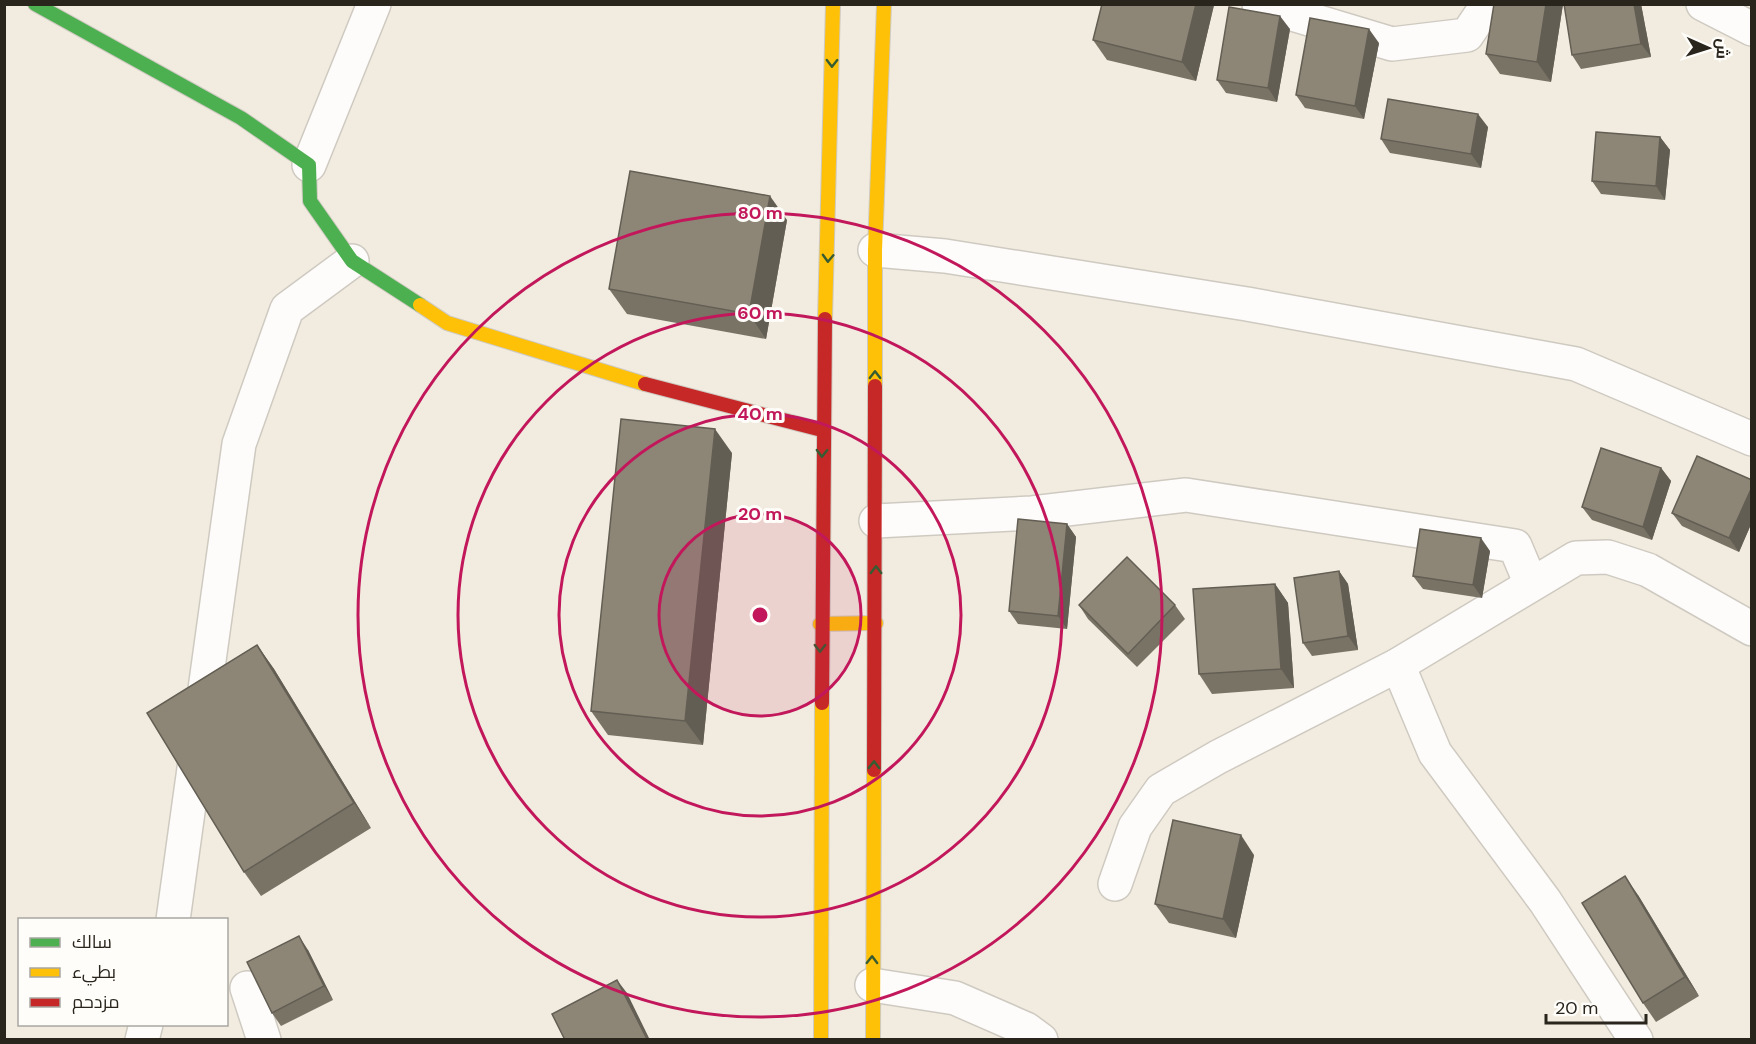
<svg xmlns="http://www.w3.org/2000/svg" width="1756" height="1044" viewBox="0 0 1756 1044" font-family="'DM Sans',Cairo,sans-serif">
<style>
.lines{fill:none;stroke-linecap:round;stroke-linejoin:round}
.street-casing{stroke:#cfcac1;stroke-width:36}
.fast-casing{stroke:#cfcac1;stroke-width:16}
.slow-casing{stroke:#cfcac1;stroke-width:16}
.jam-casing{stroke:#cfcac1;stroke-width:16}
.street{stroke:#fdfcfa;stroke-width:33}
.fast{stroke:#4caf50;stroke-width:14}
.slow{stroke:#ffc107;stroke-width:14}
.jam{stroke:#c62828;stroke-width:14}
.wall{fill:#797366}
.shaded-wall{fill:#635e53}
.building{fill:#8d8677;stroke:#635e53;stroke-width:1.5}
.oneway{stroke:#375c31}
.ring{fill:none;stroke:#c2185b;stroke-width:3}
.centre{fill:#c2185b;stroke:#fffdf9;stroke-width:3}
.ring-label{font-size:18px;text-anchor:middle;font-weight:bold;fill:#c2185b;stroke:#fffdf9;stroke-width:6;stroke-linejoin:round;paint-order:stroke}
</style>
<rect width="100%" height="100%" fill="#f2ece0"/>
<g class="lines">
<g class="street-casing">
<g id="street">
<polyline points="1259,4 1392,44 1467,35 1488,4"/>
<polyline points="1703,4 1752,29"/>
<polyline points="309,165 374,4"/>
<polyline points="875,250 945,256 1247,304 1576,364 1752,439"/>
<polyline points="876,521 1032,513 1186,495 1515,546 1531,584"/>
<polyline points="1398,665 1435,753 1545,901 1636,1040"/>
<polyline points="1115,884 1135,827 1161,790 1218,757 1398,665 1576,558 1608,557 1648,570 1752,629"/>
<polyline points="173,920 239,444 287,309 352,261"/>
<polyline points="872,985 955,998 1026,1029 1041,1040"/>
<polyline points="247,988 264,1040"/>
<polyline points="142,1040 146,1024"/>
</g>
</g>
<g class="fast-casing">
<polyline id="fast" points="35,4 241,118 309,165 310,201 352,261 420,305"/>
</g>
<g class="slow-casing">
<g id="slow">
<polyline points="420,305 447,323 645,384"/>
<polyline points="825,319 833,4"/>
<polyline points="875,386 875,250 884,4"/>
<polyline points="820,624 876,623"/>
<polyline points="821,1040 822,703"/>
<polyline points="873,1040 874,770"/>
</g>
</g>
<g class="jam-casing">
<g id="jam">
<polyline points="645,384 822,430"/>
<polyline points="822,703 825,319"/>
<polyline points="874,770 875,386"/>
</g>
</g>
<use href="#street" class="street"/>
<use href="#fast" class="fast"/>
<use href="#slow" class="slow"/>
<use href="#jam" class="jam"/>
</g>
<g class="wall">
<polygon points="1563,4 1551,82 1500,74 1486,54"/>
<polygon points="1641,4 1651,57 1581,69 1572,55"/>
<polygon points="1214,5 1196,81 1107,60 1093,40"/>
<polygon points="1290,29 1277,102 1226,93 1217,80"/>
<polygon points="1379,43 1364,119 1305,108 1296,95"/>
<polygon points="1488,127 1481,168 1390,153 1381,139"/>
<polygon points="1660,137 1670,150 1665,200 1601,194 1592,181"/>
<polygon points="787,220 766,339 627,314 609,289"/>
<polygon points="732,453 703,745 608,735 591,711"/>
<polygon points="1661,468 1671,481 1652,540 1592,520 1582,507"/>
<polygon points="1752,480 1752,522 1739,552 1682,526 1672,513"/>
<polygon points="1067,524 1076,537 1067,629 1018,624 1009,611"/>
<polygon points="1490,551 1482,598 1423,589 1413,576"/>
<polygon points="1339,571 1348,584 1358,650 1312,656 1303,643"/>
<polygon points="1275,584 1288,603 1294,688 1212,694 1199,674"/>
<polygon points="1079,605 1175,605 1185,619 1137,667 1088,619"/>
<polygon points="257,645 274,669 371,828 261,896 244,872"/>
<polygon points="1254,855 1236,938 1169,923 1155,904"/>
<polygon points="1638,895 1699,996 1656,1022 1643,1003"/>
<polygon points="308,950 333,1000 281,1026 272,1013"/>
</g>
<g class="shaded-wall">
<polygon points="1196,4 1214,5 1196,81 1182,62"/>
<polygon points="1546,4 1563,4 1551,82 1537,62"/>
<polygon points="1634,4 1641,4 1651,57 1641,44"/>
<polygon points="1280,16 1290,29 1277,102 1268,88"/>
<polygon points="1369,29 1379,43 1364,119 1355,106"/>
<polygon points="1478,114 1488,127 1481,168 1471,154"/>
<polygon points="1660,137 1670,150 1665,200 1656,186"/>
<polygon points="770,196 787,220 766,339 749,314"/>
<polygon points="715,429 732,453 703,745 685,721"/>
<polygon points="1661,468 1671,481 1652,540 1643,527"/>
<polygon points="1752,487 1752,522 1739,552 1729,538"/>
<polygon points="1067,524 1076,537 1067,629 1058,616"/>
<polygon points="1481,538 1490,551 1482,598 1473,585"/>
<polygon points="1339,571 1348,584 1358,650 1348,636"/>
<polygon points="1275,584 1288,603 1294,688 1281,669"/>
<polygon points="257,645 274,669 371,828 354,803"/>
<polygon points="1241,835 1254,855 1236,938 1223,919"/>
<polygon points="1625,876 1638,895 1699,996 1685,977"/>
<polygon points="299,936 308,950 333,1000 324,986"/>
<polygon points="617,980 627,993 650,1040 648,1040"/>
</g>
<g class="building">
<polygon points="1102,4 1196,4 1182,62 1093,40"/>
<polygon points="1494,4 1546,4 1537,62 1486,54"/>
<polygon points="1564,4 1634,4 1641,44 1572,55"/>
<polygon points="1229,7 1280,16 1268,88 1217,80"/>
<polygon points="1310,18 1369,29 1355,106 1296,95"/>
<polygon points="1388,99 1478,114 1471,154 1381,139"/>
<polygon points="1596,132 1660,137 1656,186 1592,181"/>
<polygon points="630,171 770,196 749,314 609,289"/>
<polygon points="621,419 715,429 685,721 591,711"/>
<polygon points="1601,448 1661,468 1643,527 1582,507"/>
<polygon points="1697,456 1752,480 1752,487 1729,538 1672,513"/>
<polygon points="1018,519 1067,524 1058,616 1009,611"/>
<polygon points="1420,529 1481,538 1473,585 1413,576"/>
<polygon points="1127,557 1175,605 1128,654 1079,605"/>
<polygon points="1339,571 1348,636 1303,643 1294,578"/>
<polygon points="1275,584 1281,669 1199,674 1193,589"/>
<polygon points="257,645 354,803 244,872 147,713"/>
<polygon points="1173,820 1241,835 1223,919 1155,904"/>
<polygon points="1625,876 1685,977 1643,1003 1582,903"/>
<polygon points="299,936 324,986 272,1013 247,962"/>
<polygon points="617,980 647,1039 565,1040 552,1014"/>
</g>
<defs><path id="oneway-chevron" d="M-2-3.5L2.5 0L-2 3.5" fill="none" stroke-width="1.6" stroke-linecap="round" stroke-linejoin="round" transform="scale(1.5)"/></defs>
<g class="oneway">
<use href="#oneway-chevron" transform="translate(832 63) rotate(91)"/>
<use href="#oneway-chevron" transform="translate(828 258) rotate(92)"/>
<use href="#oneway-chevron" transform="translate(875 375) rotate(-90)"/>
<use href="#oneway-chevron" transform="translate(822 453) rotate(91)"/>
<use href="#oneway-chevron" transform="translate(876 570) rotate(-90)"/>
<use href="#oneway-chevron" transform="translate(820 648) rotate(90)"/>
<use href="#oneway-chevron" transform="translate(874 765) rotate(-89)"/>
<use href="#oneway-chevron" transform="translate(872 960) rotate(-89)"/>
</g>
<circle cx="760" cy="615" r="101" fill="#c2185b" fill-opacity=".12"/>
<g class="ring">
<circle cx="760" cy="615" r="101"/>
<circle cx="760" cy="615" r="201"/>
<circle cx="760" cy="615" r="302"/>
<circle cx="760" cy="615" r="402"/>
</g>
<circle cx="760" cy="615" r="9" class="centre"/>
<g class="ring-label">
<text x="760" y="219">80 m</text>
<text x="760" y="319">60 m</text>
<text x="760" y="420">40 m</text>
<text x="760" y="520">20 m</text>
</g>
<rect width="1756" height="1044" fill="none" stroke="#29251d" stroke-width="12"/>
<rect x="18" y="918" width="210" height="108" fill="#fffdf9" stroke="#a9a7a1" stroke-width="1.5"/>
<rect x="30" y="938" width="30" height="9" fill="#4caf50" stroke="#a9a7a1" stroke-width="1.5"/>
<text x="72" y="948" font-size="18" fill="#29251d">سالك</text>
<rect x="30" y="968" width="30" height="9" fill="#ffc107" stroke="#a9a7a1" stroke-width="1.5"/>
<text x="72" y="978" font-size="18" fill="#29251d">بطيء</text>
<rect x="30" y="998" width="30" height="9" fill="#c62828" stroke="#a9a7a1" stroke-width="1.5"/>
<text x="72" y="1008" font-size="18" fill="#29251d">مزدحم</text>
<g transform="translate(1708 48) rotate(93)" stroke="#fffdf9" stroke-width="4.5" paint-order="stroke">
<path d="M0-4.5L10 22L0 15L-10 22Z" fill="#29251d"/>
<text y="-9" font-size="16" font-weight="bold" text-anchor="middle" fill="#29251d">ش</text>
</g>
<path d="M1546 1014v9h100v-9" fill="none" stroke="#29251d" stroke-width="3"/>
<text x="1555" y="1014" font-size="18" fill="#29251d" stroke="#fffdf9" stroke-width="4.5" paint-order="stroke">20 m</text>
</svg>
